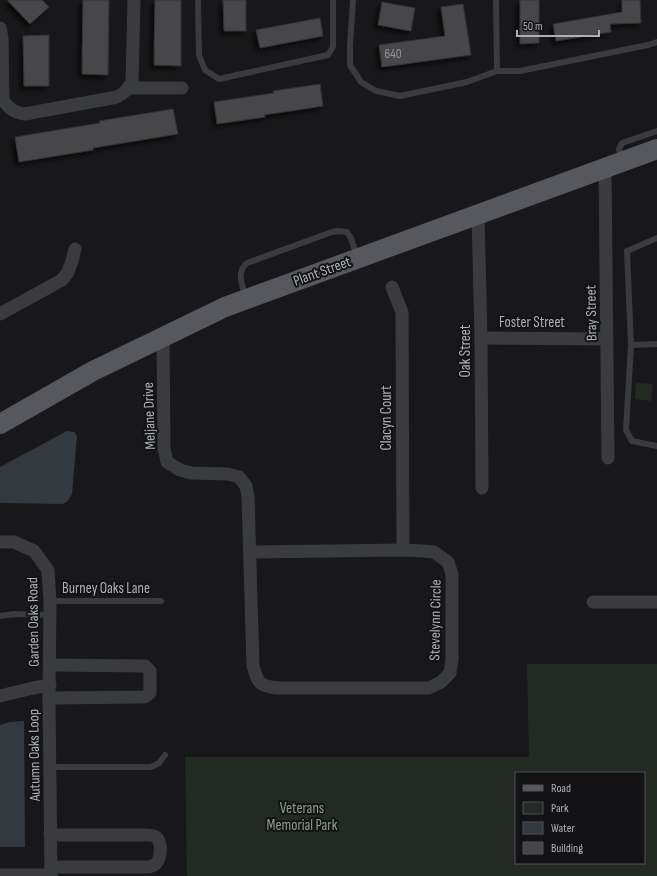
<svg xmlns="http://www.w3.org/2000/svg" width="657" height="876" viewBox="0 0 657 876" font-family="'Sofia Sans Condensed',sans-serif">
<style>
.green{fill:#232a24;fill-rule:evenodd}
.water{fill:#32393f}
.building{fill:#46464a;stroke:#333336;filter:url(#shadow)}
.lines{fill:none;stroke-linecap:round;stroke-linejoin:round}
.lane{stroke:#3a3b3f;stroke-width:6}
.street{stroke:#3a3b3f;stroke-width:13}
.primary{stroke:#56585d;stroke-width:20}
.labels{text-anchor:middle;stroke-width:4;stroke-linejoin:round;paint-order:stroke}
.number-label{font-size:13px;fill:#92969c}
.street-label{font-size:15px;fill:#acb0b8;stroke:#131315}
.park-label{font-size:15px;fill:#86a187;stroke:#131315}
</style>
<defs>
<filter id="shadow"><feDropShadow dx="-3.5" dy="3.5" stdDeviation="2" flood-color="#0009"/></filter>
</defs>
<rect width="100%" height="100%" fill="#18181a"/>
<g class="green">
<polygon points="636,383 653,384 651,401 635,399"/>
<path d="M527 664H657V876H187L185 757H529ZM516 773H644V863H516Z"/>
</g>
<g class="water">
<polygon points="67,431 74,432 77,436 72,494 67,502 62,504 0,503 0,467"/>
<polygon points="24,721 25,847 0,847 0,725 10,722"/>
</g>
<g class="building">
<polygon points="7,0 42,0 49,7 30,24"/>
<polygon points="83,0 109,0 108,75 82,74"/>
<polygon points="155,0 181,0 181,66 154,65"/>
<polygon points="223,0 246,0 246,31 224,31"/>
<polygon points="520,0 539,0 539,43 520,44"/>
<polygon points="622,0 640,0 641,23 610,24 611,32 556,41 553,24 622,12"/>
<polygon points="382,2 415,8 411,31 378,25"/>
<polygon points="463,4 471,55 382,67 379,45 445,36 441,7"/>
<polygon points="320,18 323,36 260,48 256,30"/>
<polygon points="49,35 49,86 24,86 23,36"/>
<polygon points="320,84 323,106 264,115 265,117 217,124 214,102 274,93 273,91"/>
<polygon points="173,109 178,134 93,148 93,150 19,162 15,137 100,123 99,121"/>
</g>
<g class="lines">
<g class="lane">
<polyline points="198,0 199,55 205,70 219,79 328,55 333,47 333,0"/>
<polyline points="353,0 350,46 350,65 361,82 376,91 400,96 467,82 497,71 520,71 648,45 657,42"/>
<polyline points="496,0 497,71"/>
<polyline points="622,159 619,149 622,143 657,131"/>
<polyline points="657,238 627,251 631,345 626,430 632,441 657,446"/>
<path d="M246 297C242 285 236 273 247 263L332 232 338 231 347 232 351 238 357 257"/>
<polyline points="631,345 657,344"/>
<polyline points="50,601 161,601"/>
<polyline points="0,616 15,614 50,615"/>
<polyline points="50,767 151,767 159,763 165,755"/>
</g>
<g class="street">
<path d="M0 28 2 38 3 100C10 110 14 112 25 114L117 97C125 93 128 89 132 82L134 0"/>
<polyline points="128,88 182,88"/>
<polyline points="605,168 608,458"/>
<polyline points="478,214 481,338 482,488"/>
<polyline points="392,287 402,312 403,550"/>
<polyline points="0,314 62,280 68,272 72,261 75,249"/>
<path d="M163 336 164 448 167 462 180 470 191 473 228 474 239 477 246 486 248 497 253 666C258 683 259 686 277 688H429L441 682 450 673 452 659V574L448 562 434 552 423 551 403 550 250 552"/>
<polyline points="481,338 607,339"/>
<polyline points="0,542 14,542 34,551 48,570 50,601 49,698 51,876"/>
<polyline points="593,602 657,602"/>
<polyline points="0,696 33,688 50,685"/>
<polyline points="49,698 145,697 150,693 150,671 145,666 50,665"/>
<path d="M50 835H140C145 835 152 834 156 837 163 843 161 861 154 865 153 866 149 867 148 867H51"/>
<polyline points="0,875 51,875"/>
</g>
<polyline class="primary" points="0,424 93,371 225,307 657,149"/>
</g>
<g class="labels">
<g class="number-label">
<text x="393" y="58">640</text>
</g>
<g class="street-label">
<text transform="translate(322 271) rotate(-20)" y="5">Plant Street</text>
<text transform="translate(591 313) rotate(-91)" y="5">Bray Street</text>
<text x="532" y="327">Foster Street</text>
<text transform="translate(465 351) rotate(-90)" y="5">Oak Street</text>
<text transform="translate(149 416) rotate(-92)" y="5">Meljane Drive</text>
<text transform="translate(386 418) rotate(-90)" y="5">Clacyn Court</text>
<text x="106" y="593">Burney Oaks Lane</text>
<text transform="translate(435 620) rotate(-89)" y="5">Stevelynn Circle</text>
<text transform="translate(33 622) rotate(-91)" y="5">Garden Oaks Road</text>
<text transform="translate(34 755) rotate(-91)" y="5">Autumn Oaks Loop</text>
</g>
<g class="park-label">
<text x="302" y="813">Veterans<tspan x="302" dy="17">Memorial Park</tspan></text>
</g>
</g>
<rect x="515" y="772" width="130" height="92" fill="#131315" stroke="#505256"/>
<rect x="523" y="785" width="20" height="6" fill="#56585d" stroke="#505256"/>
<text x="551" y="792" font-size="12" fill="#acb0b8">Road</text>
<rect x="523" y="802" width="20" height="12" fill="#232a24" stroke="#505256"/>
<text x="551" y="812" font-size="12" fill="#acb0b8">Park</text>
<rect x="523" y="822" width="20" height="12" fill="#32393f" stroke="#505256"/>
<text x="551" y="832" font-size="12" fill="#acb0b8">Water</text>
<rect x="523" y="842" width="20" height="12" fill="#46464a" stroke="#505256"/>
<text x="551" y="852" font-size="12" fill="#acb0b8">Building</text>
<path d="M517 30v6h82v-6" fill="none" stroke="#acb0b8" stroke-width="2"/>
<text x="523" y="30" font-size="12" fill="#acb0b8" stroke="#131315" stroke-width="3" paint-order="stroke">50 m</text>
</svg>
